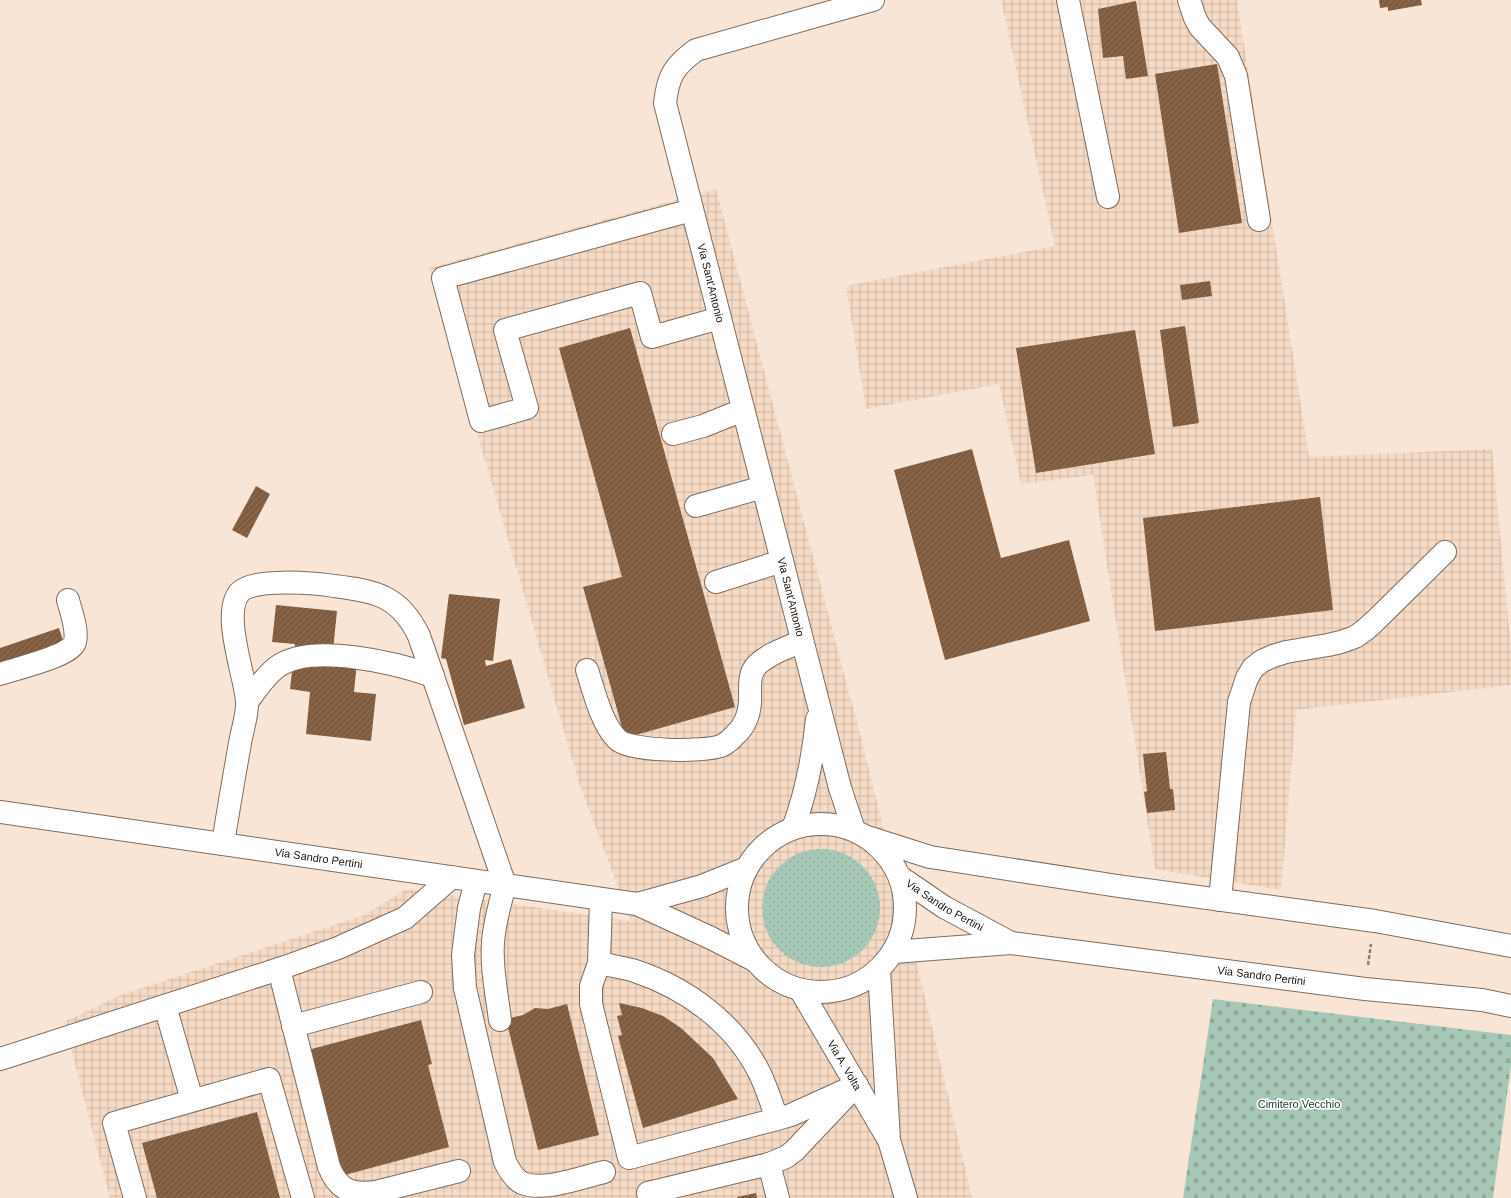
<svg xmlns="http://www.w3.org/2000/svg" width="1511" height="1198" viewBox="0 0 1511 1198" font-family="Helvetica,sans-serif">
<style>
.industrial{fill:url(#industrial-grid)}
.green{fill:url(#green-dots)}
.cemetery{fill:url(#cemetery-stones)}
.building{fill:url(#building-hatch)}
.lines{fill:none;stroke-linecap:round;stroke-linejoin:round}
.minor-casing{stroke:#7e6c5e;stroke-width:24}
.major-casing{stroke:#7e6c5e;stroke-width:24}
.path{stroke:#8a7c72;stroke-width:2.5;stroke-dasharray:4 2;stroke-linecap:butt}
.minor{stroke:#fff;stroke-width:22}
.major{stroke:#fff;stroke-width:22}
.labels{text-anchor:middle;stroke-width:3.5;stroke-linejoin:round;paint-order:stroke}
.street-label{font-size:11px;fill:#1a130e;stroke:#fff}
.park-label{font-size:11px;fill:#123e2d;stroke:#fff}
</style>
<defs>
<pattern id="industrial-grid" width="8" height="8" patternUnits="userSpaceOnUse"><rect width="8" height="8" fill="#f5dac5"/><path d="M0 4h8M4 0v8" fill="none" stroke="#d1baa8"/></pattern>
<pattern id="green-dots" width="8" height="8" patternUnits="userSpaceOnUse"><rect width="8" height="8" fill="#a7c7b7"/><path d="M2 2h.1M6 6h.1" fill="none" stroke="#8faa9c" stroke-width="1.8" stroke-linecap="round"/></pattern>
<pattern id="cemetery-stones" width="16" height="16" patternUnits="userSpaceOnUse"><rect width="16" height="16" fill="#a7c7b7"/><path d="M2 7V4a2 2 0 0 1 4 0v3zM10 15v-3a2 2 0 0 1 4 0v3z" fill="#8faa9c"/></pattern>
<pattern id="building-hatch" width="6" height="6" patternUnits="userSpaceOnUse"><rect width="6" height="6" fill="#805b3d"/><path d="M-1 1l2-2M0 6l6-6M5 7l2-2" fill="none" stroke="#8e725c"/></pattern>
</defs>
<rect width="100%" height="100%" fill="#f9e5d5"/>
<g class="industrial">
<polygon points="1001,0 1237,0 1309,457 1492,449 1511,649 1511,685 1296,710 1281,890 1155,869 1093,475 1021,484 999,384 866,409 846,286 1055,246"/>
<polygon points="716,189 862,742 923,989 972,1198 110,1198 64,1022 121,995 365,915 407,889 631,921 579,783 429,268"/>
</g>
<circle class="green" cx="821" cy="908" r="59"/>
<polygon class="cemetery" points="1213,999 1511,1035 1511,1065 1493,1198 1183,1198"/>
<g class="building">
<polygon points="1379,0 1421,0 1422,5 1388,11 1388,7 1380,8"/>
<polygon points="1136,1 1148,76 1126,79 1123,56 1103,58 1098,9"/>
<polygon points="1217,64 1242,223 1179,233 1155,74"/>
<polygon points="1210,281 1212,296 1182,300 1180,285"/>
<polygon points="1185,326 1199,423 1173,427 1160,330"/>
<polygon points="630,328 735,707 625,738 583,587 622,577 559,348"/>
<polygon points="1135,330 1155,454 1036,473 1016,348"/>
<polygon points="972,449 1001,558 1069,540 1090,621 945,660 894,470"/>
<polygon points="256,486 270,494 247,538 232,530"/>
<polygon points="1320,497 1333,610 1155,631 1143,518"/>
<polygon points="449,594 500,599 493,661 485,660 486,666 511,659 525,708 464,725 446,659 441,658"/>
<polygon points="276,605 337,611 333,650 358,652 354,692 376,694 371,741 306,734 310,692 290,689 295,644 272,642"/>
<polygon points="59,628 65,647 0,668 0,648"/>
<polygon points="1166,752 1170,789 1173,789 1175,810 1147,813 1144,792 1147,791 1143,754"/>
<polygon points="619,1003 642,1008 663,1016 681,1028 713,1058 738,1099 643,1128 618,1036 622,1035 617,1016 622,1015"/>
<polygon points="567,1004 599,1135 538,1150 506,1019 523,1015 535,1008 548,1009"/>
<polygon points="421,1020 432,1064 428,1065 449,1147 341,1176 304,1051"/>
<polygon points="257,1112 280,1198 157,1198 142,1143"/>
<polygon points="756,1193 757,1198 737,1198 737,1197"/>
</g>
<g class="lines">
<g class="minor-casing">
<g id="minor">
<polyline points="1068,0 1108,197"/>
<polyline points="1189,0 1195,18 1200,27 1228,57 1236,76 1259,220"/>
<polyline points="692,210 443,278 481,421 527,408 505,330 640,293 652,337 720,318"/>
<polyline points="673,434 703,426 743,410"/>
<polyline points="696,506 763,487"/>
<polyline points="716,582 782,561"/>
<path d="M587 670C594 691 601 723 617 739 629 752 704 752 721 746 727 743 731 740 735 735 744 727 749 715 750 703 751 691 747 675 757 665 769 653 787 648 802 641"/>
<path d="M0 674C14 669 72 656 75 642 78 629 71 612 68 600"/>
<path d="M247 702C256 690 265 676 277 667 311 642 396 663 433 676"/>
<path d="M793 828C807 792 813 757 817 719"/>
<path d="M854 830 840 788 665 103C668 76 674 66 696 50L873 0"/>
<polyline points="867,837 930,857 1118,886 1375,921 1511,946"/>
<path d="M223 844C228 811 234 777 240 743 242 731 248 713 247 701 245 675 221 613 240 592 253 578 314 583 334 586 376 591 400 596 419 636L505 885C500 904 494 923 493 943 491 968 497 995 500 1020"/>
<path d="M476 881 469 908 466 931 463 955 465 988 505 1162C509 1170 514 1179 522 1183 544 1192 582 1177 604 1172"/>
<polyline points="1220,900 1239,702 1247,678 1253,668 1262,661 1273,656 1286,652 1328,645 1341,642 1355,637 1365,630 1375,621 1445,552"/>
<polyline points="599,963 601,899"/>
<path d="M279 969 329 1167C338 1190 352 1195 376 1192L459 1171"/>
<polyline points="879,970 889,1140 906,1198"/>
<path id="s1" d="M801 991 887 1137"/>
<polyline points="165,1006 192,1100"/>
<polyline points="293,1026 421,992"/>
<polyline points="0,1059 279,969 338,948 405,918 452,877"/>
<path d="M777 1119C771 1102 766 1085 758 1070 733 1022 686 988 635 971 623 967 611 966 599 963L591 986V1004L629 1158 777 1119 791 1115 857 1085"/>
<polyline points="769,1164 778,1198"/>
<polyline points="648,1193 769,1164 786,1157 794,1151 849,1093"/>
<polyline points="135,1198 114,1123 269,1079 303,1198"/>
</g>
</g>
<g class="major-casing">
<g id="major">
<path id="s2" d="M0 812 637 904 711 938 754 960"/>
<circle cx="821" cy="908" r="84"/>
<path id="s3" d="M900 877 944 907 1011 943"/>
<polyline points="637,904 702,886 747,868"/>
<path id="s4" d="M893 952 1011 943 1365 989 1482 1000 1511 1006"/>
</g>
</g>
<polyline class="path" points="1368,965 1371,944"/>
<use href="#minor" class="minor"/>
<use href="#major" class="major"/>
</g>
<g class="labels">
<g class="street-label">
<text transform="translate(711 283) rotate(76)" y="4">Via Sant'Antonio</text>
<text transform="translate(791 597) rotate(76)" y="4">Via Sant'Antonio</text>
<text dy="4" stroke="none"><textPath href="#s2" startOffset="322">Via Sandro Pertini</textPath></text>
<text dy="4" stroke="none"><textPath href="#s3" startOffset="53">Via Sandro Pertini</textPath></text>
<text dy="4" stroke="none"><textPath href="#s4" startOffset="371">Via Sandro Pertini</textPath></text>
<text dy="4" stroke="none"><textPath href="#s1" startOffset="86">Via A. Volta</textPath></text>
</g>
<g class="park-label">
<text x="1299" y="1108">Cimitero Vecchio</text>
</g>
</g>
</svg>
